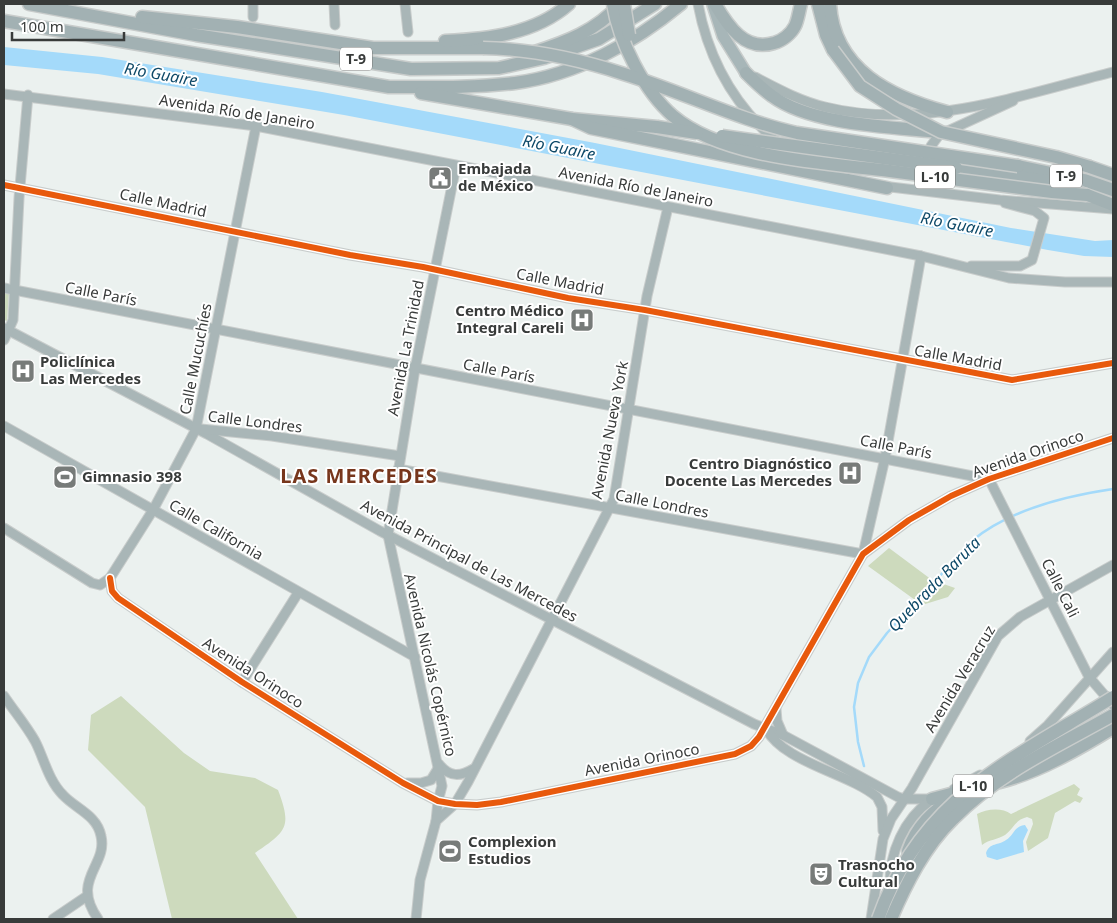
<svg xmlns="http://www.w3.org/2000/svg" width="1117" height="923" viewBox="0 0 1117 923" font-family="'Noto Sans',sans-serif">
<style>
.green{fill:#cddabd}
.water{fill:#a4dafa}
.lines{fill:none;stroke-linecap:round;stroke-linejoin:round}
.stream{stroke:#a4dafa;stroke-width:2.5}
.minor-casing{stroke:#c8cccb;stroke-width:11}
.major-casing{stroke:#c8cccb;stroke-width:14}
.highway-casing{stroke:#c8cccb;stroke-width:15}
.minor{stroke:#a9b6b7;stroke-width:9}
.major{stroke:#a7b6b8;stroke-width:11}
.highway{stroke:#a2b1b3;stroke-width:12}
.highway-bridge-casing{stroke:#c8cccb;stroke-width:15;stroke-linecap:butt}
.highway-bridge{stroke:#a2b1b3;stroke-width:12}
.cycleway-casing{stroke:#fff;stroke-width:9}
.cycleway{stroke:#e8590c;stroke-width:6}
.labels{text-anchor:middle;stroke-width:4;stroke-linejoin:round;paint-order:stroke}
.shield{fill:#fff;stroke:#747675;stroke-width:1}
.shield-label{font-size:14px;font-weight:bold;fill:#383b3a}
.street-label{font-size:15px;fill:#383b3a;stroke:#fff}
.poi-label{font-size:15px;font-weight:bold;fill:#383b3a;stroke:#fff;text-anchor:start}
.water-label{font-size:16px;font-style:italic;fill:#0e4968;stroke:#fff}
.district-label{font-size:20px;font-weight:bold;letter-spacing:1px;fill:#77361c;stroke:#fff}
</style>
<rect width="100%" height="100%" fill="#ebf1ef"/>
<g class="green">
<polygon points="4,292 9,293 7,321 4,320"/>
<polygon points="889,548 932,580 955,588 948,597 922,605 868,566"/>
<path d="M121 696 184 753 210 771 255 778 278 790C292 827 287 831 255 853L298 919H172L145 807 88 750 91 715Z"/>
<path d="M1074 784 1080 789 1077 795 1083 798 1080 803 1075 801 1055 813 1048 838 1028 851 1026 842 1033 824 1032 819 1027 817C1015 820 1014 828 1005 835 997 840 990 839 982 845L977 814C986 809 1002 807 1011 814Z"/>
</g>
<g class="water">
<polygon points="4,47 102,57 322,92 595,143 1011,228 1095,241 1113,240 1113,257 1084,256 1048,250 344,115 98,74 4,65"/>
<path d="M1025 825 1028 830 1023 841 1024 852 997 860 987 857 986 853C990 842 998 846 1006 840 1014 835 1014 826 1025 825Z"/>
</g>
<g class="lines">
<path class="stream" d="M864 766 858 742 854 707 858 683 869 657 887 633 973 540C1011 509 1065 496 1113 489"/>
<g class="minor-casing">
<g id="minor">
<polyline points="253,4 253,17"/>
<polyline points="334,4 335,25"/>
<polyline points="405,4 408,32"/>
<path d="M698 4C707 52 727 93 762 128 774 140 786 151 802 157"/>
<path d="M755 77C778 89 800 101 825 107 922 131 1020 95 1113 72"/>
<polyline points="4,94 256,126 921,256 1009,278 1065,282 1113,282"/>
<polyline points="928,158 931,146 939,135 1013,101"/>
<polyline points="4,185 350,255 423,267 568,298 645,310 1012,380 1113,363"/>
<polyline points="882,186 1000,200 1113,209"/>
<polyline points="971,266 1020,266 1032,260 1044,218 1035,211 1005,203"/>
<polyline points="4,288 988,479"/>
<polyline points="4,328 207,434 380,531 754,724 783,735 898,797 904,799 932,799"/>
<polyline points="4,340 13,320 19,198 28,95"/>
<polyline points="4,426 415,657"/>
<polyline points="201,429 272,436 400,456"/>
<polyline points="398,469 863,554"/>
<polyline points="989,479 1089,677 1113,705"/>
<polyline points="4,528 92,583 100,585 110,578 153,510 196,429 256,126"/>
<polyline points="863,554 885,458 921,256"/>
<polyline points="110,578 112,591 118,598 242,682 403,783 438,801 455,804 477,805 501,802 735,754 751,746 759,737 863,554 909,520 951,496 989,479 1113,438"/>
<polyline points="242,682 298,593"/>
<path d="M4 696C14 711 26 725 35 741 44 758 48 780 63 795 76 809 97 815 101 836 108 866 70 879 98 919"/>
<polyline points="776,709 777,721 783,735"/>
<path d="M765 727C783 763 847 772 877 797L882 807 883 831"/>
<polyline points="1030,741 1048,725 1113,652"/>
<path d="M439 764C449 777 460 777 473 769"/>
<polyline points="407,783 421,783 431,780 439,767"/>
<polyline points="954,789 980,775"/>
<polyline points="436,821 455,804 468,782 614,499 647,296 668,207"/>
<path d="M890 886C889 853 904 819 931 800"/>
<polyline points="53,919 87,896"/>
<polyline points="416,919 420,880 436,821 438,801 442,786 388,535 415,369 456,166"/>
<polyline points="871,919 883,839 891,819 912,788 998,636 1020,617 1113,565"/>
</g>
</g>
<g class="major-casing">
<polyline id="major" points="713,5 723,36 746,73"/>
</g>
<g class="highway-casing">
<g id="highway">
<polyline points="29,4 196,35 411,69 499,68 544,58 599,39 655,4"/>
<path d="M715 4C728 26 745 52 774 43 782 41 791 34 795 26 798 20 799 11 801 4"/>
<polyline points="818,4 826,35 833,50"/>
<path d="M830 4C834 70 891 97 947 112"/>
<polyline points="142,17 237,27 373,48 483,48"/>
<path d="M4 21 389 87C431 87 473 88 515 83 576 75 634 43 681 4"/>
<path d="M445 41C488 39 535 34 569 4"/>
<path d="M532 53C566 42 596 31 620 4"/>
<path d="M746 73C754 81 762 89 772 96 811 125 891 127 939 132"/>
<polyline points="421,93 572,119 657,127"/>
<polyline points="572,119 591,128 887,188"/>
<polyline points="1018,166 1084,180 1113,190"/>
<polyline points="1090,167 1113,175"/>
<polyline points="956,168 1054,182 1113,205"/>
<path d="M1000 782C1039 772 1079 749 1113 728"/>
<polyline points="932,799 973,788"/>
<path d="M908 851C916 828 933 809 955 798"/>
</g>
</g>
<use href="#minor" class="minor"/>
<use href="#major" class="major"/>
<use href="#highway" class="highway"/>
<g class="highway-bridge-casing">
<g id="highway-bridge">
<path d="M613 4C619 41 644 91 673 116 724 159 826 163 890 171 944 178 998 185 1052 192L1087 195"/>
<polyline points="624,4 629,35"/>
<path d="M483 48C531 49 578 59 624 74 683 92 738 120 797 133L1018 166"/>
<polyline points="833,50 860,86 896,109 941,132 1056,157 1090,167"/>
<polyline points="657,127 697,133"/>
<polyline points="722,136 956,168"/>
<path d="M878 919C921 797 1010 761 1113 697"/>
<path d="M891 919C906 884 925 846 953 819 998 773 1058 746 1113 715"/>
</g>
</g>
<use href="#highway-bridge" class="highway-bridge"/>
<g class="cycleway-casing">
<g id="cycleway">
<polyline points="4,185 350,255 423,267 568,298 645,310 1012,380 1113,363"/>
<polyline points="110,578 112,591 118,598 242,682 403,783 438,801 455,804 477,805 501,802 735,754 751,746 759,737 863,554 909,520 951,496 989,479 1113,438"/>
</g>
</g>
<use href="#cycleway" class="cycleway"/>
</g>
<defs>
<g id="civic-square" transform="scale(1.25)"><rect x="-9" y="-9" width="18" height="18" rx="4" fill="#777b79" stroke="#fff"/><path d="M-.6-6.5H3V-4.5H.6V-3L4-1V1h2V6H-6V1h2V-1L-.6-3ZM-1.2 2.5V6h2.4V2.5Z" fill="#fff"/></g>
<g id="hospital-square" transform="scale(1.25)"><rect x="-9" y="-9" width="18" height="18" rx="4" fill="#777b79" stroke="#fff"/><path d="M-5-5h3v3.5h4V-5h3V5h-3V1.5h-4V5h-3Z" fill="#fff"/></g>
<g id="stadium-square" transform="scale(1.25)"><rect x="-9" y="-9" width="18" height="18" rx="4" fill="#777b79" stroke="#fff"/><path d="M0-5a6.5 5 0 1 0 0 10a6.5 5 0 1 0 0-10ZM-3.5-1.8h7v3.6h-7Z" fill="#fff"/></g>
<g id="theatre-square" transform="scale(1.25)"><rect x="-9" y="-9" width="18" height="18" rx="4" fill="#777b79" stroke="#fff"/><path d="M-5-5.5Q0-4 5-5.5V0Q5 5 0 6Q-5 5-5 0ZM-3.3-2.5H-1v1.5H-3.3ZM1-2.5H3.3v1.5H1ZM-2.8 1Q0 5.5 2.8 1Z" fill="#fff"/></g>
</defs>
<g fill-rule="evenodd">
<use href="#civic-square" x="440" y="178"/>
<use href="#hospital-square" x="582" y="320"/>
<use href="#hospital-square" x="23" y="371"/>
<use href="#hospital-square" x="850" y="473"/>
<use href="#stadium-square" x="65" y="477"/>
<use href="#stadium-square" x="450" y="851"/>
<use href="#theatre-square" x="821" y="874"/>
</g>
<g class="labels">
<g class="shield">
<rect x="340" y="47.5" width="32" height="23" rx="4"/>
<rect x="1050" y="164.5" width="32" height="23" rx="4"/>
<rect x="915" y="165.5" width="40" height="23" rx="4"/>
<rect x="953" y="774.5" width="40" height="23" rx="4"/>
</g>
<g class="shield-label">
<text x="356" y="64">T-9</text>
<text x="1066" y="181">T-9</text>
<text x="935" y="182">L-10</text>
<text x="973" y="791">L-10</text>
</g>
<g class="street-label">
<text transform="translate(237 112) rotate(9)" y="5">Avenida Río de Janeiro</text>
<text transform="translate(636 187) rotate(11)" y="5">Avenida Río de Janeiro</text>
<text transform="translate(163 203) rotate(12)" y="5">Calle Madrid</text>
<text transform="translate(560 282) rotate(11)" y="5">Calle Madrid</text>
<text transform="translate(101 294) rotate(11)" y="5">Calle París</text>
<text transform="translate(406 348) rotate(-79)" y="5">Avenida La Trinidad</text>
<text transform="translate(958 358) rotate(10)" y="5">Calle Madrid</text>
<text transform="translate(196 359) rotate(-79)" y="5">Calle Mucuchíes</text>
<text transform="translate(499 371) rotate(11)" y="5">Calle París</text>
<text transform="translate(255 422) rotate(7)" y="5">Calle Londres</text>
<text transform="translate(610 430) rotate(-79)" y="5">Avenida Nueva York</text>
<text transform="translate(896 447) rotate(11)" y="5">Calle París</text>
<text transform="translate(1028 454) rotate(-19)" y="5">Avenida Orinoco</text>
<text transform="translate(662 504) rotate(11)" y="5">Calle Londres</text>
<text transform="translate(216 530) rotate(30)" y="5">Calle California</text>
<text transform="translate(469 561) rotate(28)" y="5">Avenida Principal de Las Mercedes</text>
<text transform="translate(1060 588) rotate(63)" y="5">Calle Cali</text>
<text transform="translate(430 665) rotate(77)" y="5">Avenida Nicolás Copérnico</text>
<text transform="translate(253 673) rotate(33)" y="5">Avenida Orinoco</text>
<text transform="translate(960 679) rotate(-59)" y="5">Avenida Veracruz</text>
<text transform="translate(642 760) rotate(-11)" y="5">Avenida Orinoco</text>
</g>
<g class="poi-label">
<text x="458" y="174">Embajada<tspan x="458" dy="17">de México</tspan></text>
<text x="564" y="316" text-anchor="end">Centro Médico<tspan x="564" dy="17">Integral Careli</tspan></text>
<text x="40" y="367">Policlínica<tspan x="40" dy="17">Las Mercedes</tspan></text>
<text x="832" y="469" text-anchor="end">Centro Diagnóstico<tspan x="832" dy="17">Docente Las Mercedes</tspan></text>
<text x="82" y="482">Gimnasio 398</text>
<text x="468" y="847">Complexion<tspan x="468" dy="17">Estudios</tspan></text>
<text x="838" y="870">Trasnocho<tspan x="838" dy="17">Cultural</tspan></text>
</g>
<g class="water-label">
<text transform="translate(161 74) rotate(10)" y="6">Río Guaire</text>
<text transform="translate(559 147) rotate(11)" y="6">Río Guaire</text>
<text transform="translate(957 224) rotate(11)" y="6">Río Guaire</text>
<text transform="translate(934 584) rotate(-46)" y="6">Quebrada Baruta</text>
</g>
<g class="district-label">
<text x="359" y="483">LAS MERCEDES</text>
</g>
</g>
<rect width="1117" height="923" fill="none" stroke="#383b3a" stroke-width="10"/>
<path d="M12 32v8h112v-8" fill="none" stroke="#383b3a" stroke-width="2.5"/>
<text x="20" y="32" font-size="15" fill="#383b3a" stroke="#ffffff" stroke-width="4" paint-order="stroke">100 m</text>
</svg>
